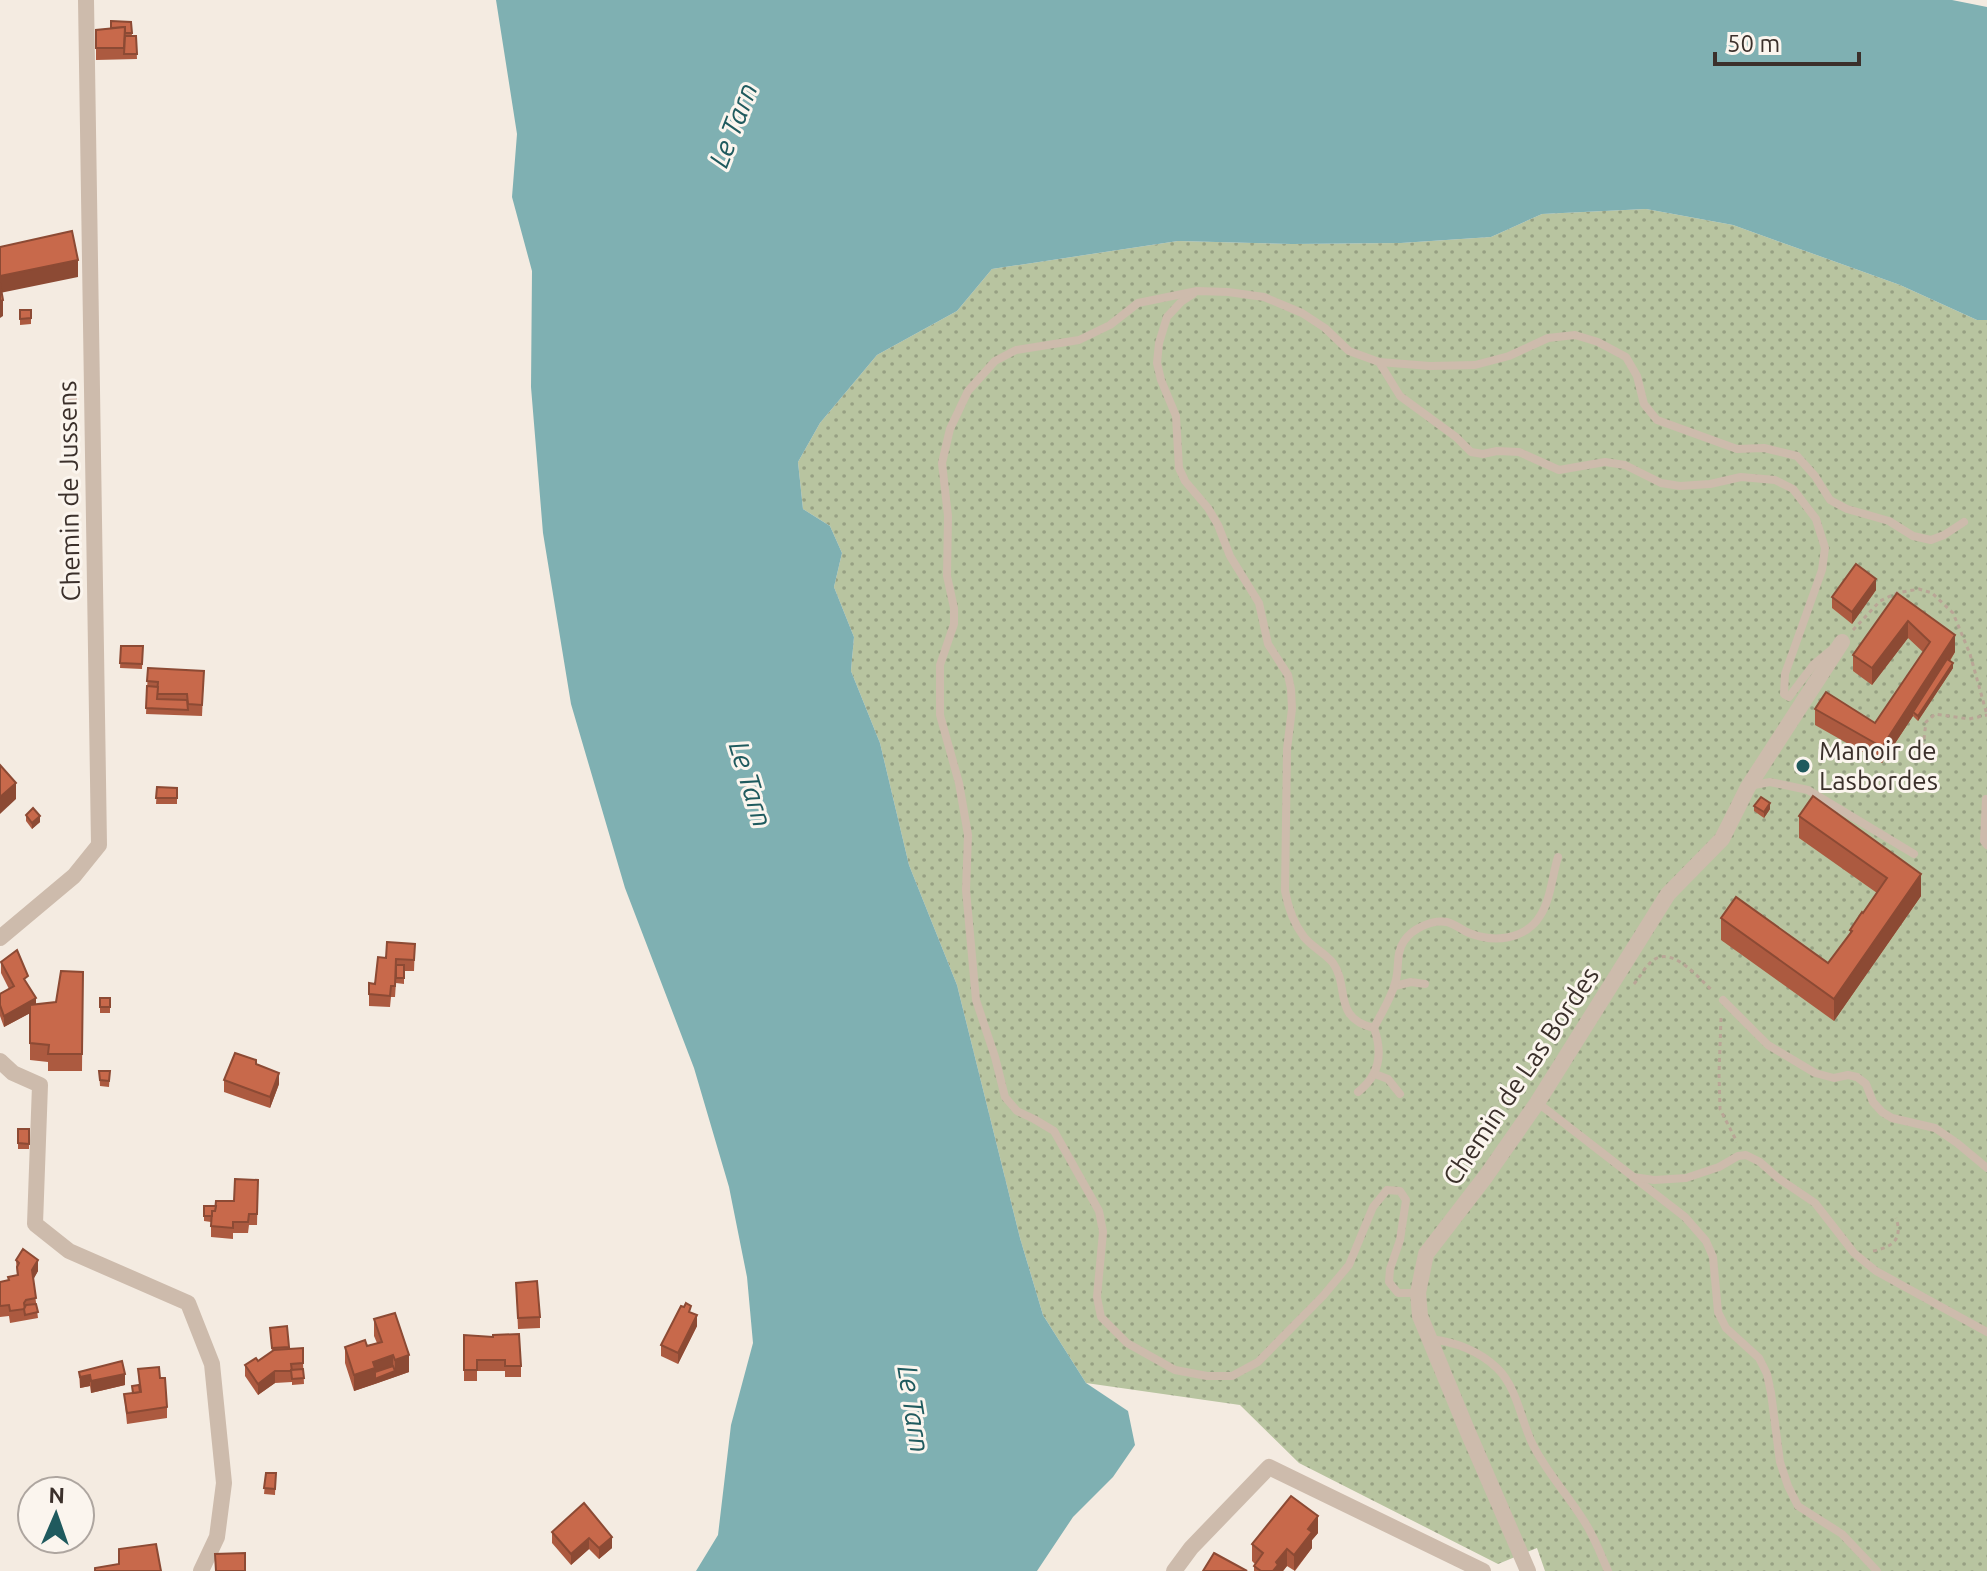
<svg xmlns="http://www.w3.org/2000/svg" width="1987" height="1571" viewBox="0 0 1987 1571" font-family="Ubuntu,sans-serif">
<style>
.grass{fill:url(#grass-dots)}
.water{fill:#7fb0b2}
.lines{fill:none;stroke-linecap:round;stroke-linejoin:round}
.path{stroke:#b9a596;stroke-width:3;stroke-dasharray:4 4;stroke-linecap:butt}
.lane{stroke:#cdbbac;stroke-width:8}
.street{stroke:#cdbbac;stroke-width:16}
.wall{fill:#ac5a40}
.shaded-wall{fill:#8c4a34}
.building{fill:#c8694b;stroke:#8c4a34;stroke-width:2}
.poi-dot{fill:#1f5a5e;stroke:#fbf5ee;stroke-width:3}
.labels{text-anchor:middle;stroke-width:6;stroke-linejoin:round;paint-order:stroke}
.street-label{font-size:26px;fill:#3b302b;stroke:#fbf5ee}
.poi-label{font-size:26px;fill:#3b302b;stroke:#fbf5ee;text-anchor:start}
.water-label{font-size:28px;font-style:italic;fill:#1f5a5e;stroke:#fbf5ee}
</style>
<defs>
<pattern id="grass-dots" width="8" height="8" patternUnits="userSpaceOnUse" patternTransform="scale(2)"><rect width="8" height="8" fill="#b8c4a0"/><path d="M2 2h.1M6 6h.1" fill="none" stroke="#97a083" stroke-width="1.8" stroke-linecap="round"/></pattern>
</defs>
<rect width="100%" height="100%" fill="#f4ebe1"/>
<polygon class="grass" points="1646,209 1733,225 1900,285 1977,320 1987,320 1987,1571 1545,1571 1537,1548 1498,1564 1299,1463 1240,1405 1086,1383 1043,1315 1020,1238 957,985 909,865 880,743 851,671 854,637 834,587 842,553 830,526 803,509 798,462 820,423 877,355 957,311 992,269 1178,241 1292,244 1401,243 1491,237 1542,214"/>
<polygon class="water" points="496,0 1952,0 1987,7 1987,320 1977,320 1900,285 1733,225 1646,209 1542,214 1491,237 1401,243 1292,244 1178,241 992,269 957,311 877,355 820,423 798,462 803,509 830,526 842,553 834,587 854,637 851,671 880,743 909,865 957,985 1020,1238 1043,1315 1086,1383 1128,1411 1135,1445 1113,1477 1073,1517 1037,1571 696,1571 718,1535 731,1425 753,1343 747,1277 729,1187 694,1068 625,888 571,704 543,533 531,387 532,271 512,197 517,134"/>
<g class="lines">
<g class="path">
<polyline points="1853,630 1880,601 1897,593 1919,589 1932,593 1953,613 1970,654 1987,715"/>
<polyline points="1922,755 1926,722 1935,714 1969,719 1987,715"/>
<path d="M1634 984C1641 976 1646 964 1655 959 1675 948 1698 978 1713 991"/>
<polyline points="1721,1018 1719,1074 1720,1109 1737,1142"/>
<path d="M1873 1251C1893 1247 1903 1239 1896 1218"/>
</g>
<g class="lane">
<path d="M1193 294 1181 302 1167 317 1159 343 1157 363 1161 380 1176 416 1179 468 1185 481 1208 508 1218 525 1230 556 1259 603 1268 644 1288 675 1291 689 1292 709 1287 749 1285 891C1288 907 1294 924 1304 937 1312 947 1325 953 1333 963 1350 987 1332 1018 1374 1028 1383 1053 1380 1075 1358 1092"/>
<polyline points="1379,362 1400,396 1456,437 1471,452 1483,454 1497,451 1519,452 1559,470 1605,462 1625,465 1661,483 1680,486 1710,484 1741,477 1775,480 1793,489 1816,519 1825,548 1822,570 1785,674 1784,694 1789,697 1814,664 1831,650"/>
<polyline points="1749,786 1770,782 1808,790 1914,854"/>
<polyline points="1986,799 1984,841 1987,845"/>
<polyline points="1395,986 1411,982 1425,984"/>
<polyline points="1723,1000 1768,1045 1815,1073 1834,1078 1848,1075 1857,1077 1866,1084 1873,1102 1882,1112 1892,1118 1935,1128 1957,1143 1987,1168"/>
<path d="M1374 1028C1381 1013 1391 999 1395 983 1400 970 1395 954 1404 941 1412 929 1432 919 1447 922 1455 924 1462 930 1469 933 1494 943 1525 940 1540 916 1551 899 1552 876 1558 857"/>
<polyline points="1375,1074 1388,1079 1400,1094"/>
<polyline points="1538,1103 1685,1217 1706,1241 1713,1257 1718,1312 1726,1328 1759,1358 1767,1374 1771,1393 1780,1462 1788,1486 1798,1506 1842,1534 1877,1571"/>
<polyline points="1633,1177 1654,1180 1686,1178 1719,1167 1738,1156 1746,1155 1760,1162 1778,1178 1815,1203 1854,1253 1876,1271 1987,1332"/>
<polyline points="1418,1293 1398,1293 1389,1282 1390,1269 1400,1240 1406,1200 1400,1191 1387,1190 1373,1207 1349,1265 1323,1296 1258,1362 1232,1376 1207,1376 1175,1370 1127,1343 1101,1317 1097,1297 1103,1232 1099,1211 1054,1131 1034,1119 1017,1111 1005,1097 995,1057 976,1000 966,890 968,835 959,783 940,715 940,665 954,624 954,608 947,576 948,516 942,463 950,429 968,391 995,361 1016,350 1079,340 1110,325 1138,303 1197,291 1228,292 1264,297 1302,313 1325,328 1349,351 1379,362 1430,366 1475,365 1509,356 1548,338 1575,335 1598,342 1626,357 1637,376 1644,404 1657,420 1737,449 1764,448 1797,456 1815,476 1830,500 1847,509 1889,521 1913,536 1931,540 1944,535 1964,522"/>
<path d="M1430 1339C1456 1342 1478 1350 1497 1368 1517 1387 1521 1421 1533 1445 1547 1473 1568 1495 1584 1521 1594 1536 1601 1555 1608 1571"/>
</g>
<g class="street">
<polyline points="0,938 74,876 99,845 86,0"/>
<polyline points="0,1061 13,1073 40,1085 35,1224 69,1251 188,1303 212,1364 224,1483 217,1537 201,1571"/>
<polyline points="1174,1571 1191,1548 1269,1467 1483,1571"/>
<polyline points="1528,1571 1467,1430 1420,1316 1418,1293 1426,1254 1486,1176 1537,1103 1668,894 1722,839 1748,787 1842,642"/>
</g>
</g>
<g class="wall">
<polygon points="131,22 132,36 136,36 137,59 96,60 96,30 111,28"/>
<polygon points="20,310 31,310 31,324 20,325"/>
<polygon points="76,399 76,418 64,419 63,400"/>
<polygon points="1876,590 1852,624 1832,608 1832,597"/>
<polygon points="1897,593 1955,652 1950,661 1953,668 1918,721 1913,716 1882,763 1815,725 1815,709 1875,723 1923,652 1908,638 1872,685 1853,671 1853,655"/>
<polygon points="121,646 143,646 142,669 120,668"/>
<polygon points="148,668 204,671 202,716 146,714"/>
<polygon points="157,787 177,788 177,804 156,804"/>
<polygon points="1754,806 1770,809 1764,818 1754,811"/>
<polygon points="26,815 40,822 32,829 26,821"/>
<polygon points="1799,816 1921,896 1834,1021 1721,940 1721,918 1828,963 1850,933 1850,930 1863,913 1877,893 1799,838"/>
<polygon points="415,944 414,971 404,971 404,984 396,983 396,982 395,997 391,997 390,1007 369,1006 369,983 375,984 386,958"/>
<polygon points="1,962 28,986 36,1004 56,1002 83,972 82,1071 48,1071 48,1062 30,1060 30,1013 4,1027 0,1016 0,994 9,989 1,973"/>
<rect x="100" y="998" width="10" height="15"/>
<polygon points="256,1064 279,1084 270,1108 224,1092 224,1080"/>
<polygon points="99,1071 110,1071 109,1087 100,1086"/>
<rect x="18" y="1129" width="11" height="20"/>
<polygon points="258,1180 257,1225 249,1225 248,1233 233,1233 233,1239 211,1237 211,1222 204,1221 204,1216 216,1206 234,1201"/>
<polygon points="16,1260 38,1271 33,1279 38,1318 10,1323 9,1316 0,1317 0,1282 8,1280 17,1276"/>
<polygon points="516,1283 540,1317 540,1328 518,1329"/>
<polygon points="691,1312 697,1326 678,1364 661,1356 661,1345"/>
<polygon points="374,1319 409,1372 354,1391 345,1363 345,1347 367,1346 377,1343 374,1336"/>
<polygon points="287,1326 289,1349 303,1363 304,1384 292,1385 292,1382 275,1383 258,1395 245,1376 245,1365 258,1361 272,1352 270,1328"/>
<polygon points="464,1335 521,1366 521,1377 505,1377 505,1371 477,1371 477,1381 464,1381"/>
<polygon points="138,1369 160,1378 167,1407 167,1418 127,1424 124,1394 132,1393 139,1385"/>
<polygon points="79,1372 125,1385 91,1393 90,1386 80,1388"/>
<polygon points="266,1473 276,1473 275,1495 264,1494"/>
<polygon points="584,1503 612,1548 599,1559 589,1549 571,1565 552,1543 552,1532"/>
<polygon points="1318,1533 1312,1540 1312,1548 1295,1571 1287,1566 1283,1571 1254,1571 1254,1566 1255,1564 1252,1561 1252,1544"/>
</g>
<g class="shaded-wall">
<polygon points="78,260 78,277 0,293 0,276"/>
<polygon points="3,300 3,316 0,318 0,301"/>
<polygon points="1876,579 1876,590 1852,624 1852,612"/>
<polygon points="1908,621 1908,638 1872,685 1872,668"/>
<polygon points="1955,635 1955,652 1915,713 1913,712 1913,716 1882,763 1882,747"/>
<polygon points="1953,663 1953,668 1918,721 1918,716"/>
<polygon points="16,783 16,799 0,814 0,797"/>
<polygon points="1770,803 1770,809 1764,818 1764,812"/>
<polygon points="40,816 40,822 32,829 32,823"/>
<polygon points="1921,874 1921,896 1834,1021 1834,999"/>
<polygon points="36,998 36,1010 4,1027 4,1016"/>
<polygon points="279,1073 279,1084 270,1108 270,1097"/>
<polygon points="38,1260 38,1271 32,1282 32,1270"/>
<polygon points="697,1315 697,1326 678,1364 678,1353"/>
<polygon points="393,1355 393,1372 375,1378 375,1384 354,1391 354,1375 373,1362"/>
<polygon points="409,1355 409,1372 395,1377 395,1360"/>
<polygon points="275,1371 275,1383 258,1395 258,1384"/>
<polygon points="395,1371 395,1377 375,1384 375,1379"/>
<polygon points="125,1374 125,1385 91,1393 91,1381"/>
<polygon points="90,1375 90,1386 80,1388 80,1377"/>
<polygon points="1318,1516 1318,1533 1312,1540 1312,1548 1294,1571 1294,1555 1308,1529"/>
<polygon points="612,1537 612,1548 599,1559 599,1548"/>
<polygon points="589,1538 589,1549 571,1565 571,1554"/>
<polygon points="1287,1549 1287,1566 1283,1571 1273,1571 1276,1562"/>
</g>
<g class="building">
<polygon points="111,21 131,22 132,33 125,33 125,27 111,28"/>
<polygon points="125,27 124,48 96,48 96,30"/>
<polygon points="125,36 136,36 137,54 124,54"/>
<polygon points="72,231 78,260 0,276 0,247"/>
<polygon points="0,283 3,300 0,301"/>
<polygon points="20,310 31,310 31,318 20,319"/>
<polygon points="76,399 76,413 64,413 63,400"/>
<polygon points="1856,564 1876,579 1852,612 1832,597"/>
<polygon points="1897,593 1955,635 1882,747 1815,709 1826,692 1875,723 1930,642 1908,621 1872,668 1853,655"/>
<polygon points="121,646 143,646 142,664 120,663"/>
<polygon points="1947,659 1953,663 1918,716 1913,712"/>
<polygon points="148,668 204,671 202,705 188,704 187,694 157,694 158,682 147,681"/>
<polygon points="147,686 158,687 157,699 187,700 188,710 146,708"/>
<polygon points="0,765 16,783 0,797"/>
<polygon points="157,787 177,788 177,798 156,798"/>
<polygon points="1813,796 1921,874 1834,999 1721,918 1736,897 1828,963 1852,931 1850,930 1862,912 1863,913 1887,878 1799,816"/>
<polygon points="1761,797 1770,803 1764,812 1754,806"/>
<polygon points="33,808 40,816 32,823 26,815"/>
<polygon points="387,942 415,944 414,960 396,959 395,986 391,986 390,996 369,994 369,983 375,984 378,957 386,958"/>
<polygon points="17,950 28,976 24,979 36,998 4,1016 0,1005 0,994 14,986 1,962"/>
<rect x="396" y="965" width="8" height="13"/>
<polygon points="61,971 83,972 82,1054 48,1054 49,1045 30,1043 30,1005 56,1002"/>
<rect x="100" y="998" width="10" height="9"/>
<polygon points="235,1053 256,1060 256,1064 279,1073 270,1097 224,1080"/>
<polygon points="99,1071 110,1071 109,1081 100,1080"/>
<polygon points="18,1129 29,1129 29,1144 18,1143"/>
<polygon points="235,1179 258,1180 257,1214 249,1214 248,1222 233,1222 233,1228 211,1226 212,1211 215,1211 216,1201 234,1201"/>
<polygon points="204,1206 216,1206 215,1211 212,1211 212,1216 204,1216"/>
<polygon points="23,1249 38,1260 32,1270 36,1298 26,1300 24,1303 25,1309 10,1311 9,1305 0,1306 0,1282 9,1280 8,1277 18,1275 17,1267 19,1263 16,1260"/>
<polygon points="537,1281 540,1317 518,1318 516,1283"/>
<polygon points="686,1303 691,1306 689,1312 697,1315 678,1353 661,1345 681,1306 684,1307"/>
<polygon points="36,1304 38,1312 25,1315 24,1309 26,1305"/>
<polygon points="395,1313 409,1355 395,1360 393,1355 373,1362 375,1368 354,1375 345,1347 365,1340 367,1346 382,1342 374,1319"/>
<polygon points="287,1326 289,1347 272,1348 270,1328"/>
<polygon points="519,1334 521,1366 505,1366 505,1360 477,1360 477,1370 464,1370 464,1335 493,1337 493,1335"/>
<polygon points="303,1348 303,1363 291,1364 292,1371 275,1371 258,1384 245,1365 256,1358 258,1361 274,1350"/>
<polygon points="122,1361 125,1374 91,1381 90,1375 80,1377 79,1372"/>
<polygon points="393,1366 395,1371 375,1379 375,1372"/>
<polygon points="159,1367 160,1378 165,1378 167,1407 127,1413 124,1394 141,1392 138,1369"/>
<polygon points="303,1369 304,1378 292,1379 291,1370"/>
<polygon points="139,1385 140,1392 133,1393 132,1386"/>
<polygon points="266,1473 276,1473 275,1489 264,1488"/>
<polygon points="1291,1496 1318,1516 1308,1529 1312,1532 1294,1555 1287,1549 1276,1562 1278,1565 1273,1571 1261,1571 1254,1566 1263,1553 1252,1544"/>
<polygon points="584,1503 612,1537 599,1548 589,1538 571,1554 552,1532"/>
<polygon points="156,1544 161,1571 95,1571 95,1568 119,1564 119,1549"/>
<polygon points="245,1553 245,1571 216,1571 215,1554"/>
<polygon points="1214,1553 1247,1571 1203,1571"/>
</g>
<circle class="poi-dot" cx="1803" cy="766" r="8"/>
<g class="labels">
<g class="street-label">
<text transform="translate(69 491) rotate(-91)" y="9">Chemin de Jussens</text>
<text transform="translate(1521 1076) rotate(-56)" y="9">Chemin de Las Bordes</text>
</g>
<g class="poi-label">
<text x="1819" y="760">Manoir de<tspan x="1819" dy="30">Lasbordes</tspan></text>
</g>
<g class="water-label">
<text transform="translate(733 125) rotate(-69)" y="10">Le Tarn</text>
<text transform="translate(751 784) rotate(73)" y="10">Le Tarn</text>
<text transform="translate(914 1409) rotate(81)" y="10">Le Tarn</text>
</g>
</g>
<g transform="translate(56 1515) rotate(2)"><circle r="38" fill="#fbf5ee" stroke="#aea6a0" stroke-width="2"/>
<path d="M0-6L14 30L0 20L-14 30Z" fill="#1f5a5e"/>
<text y="-12" font-size="22" font-weight="bold" text-anchor="middle" fill="#3b302b">N</text>
</g>
<path d="M1715 52v12h144v-12" fill="none" stroke="#3b302b" stroke-width="4"/>
<text x="1727" y="52" font-size="24" fill="#3b302b" stroke="#fbf5ee" stroke-width="6" paint-order="stroke">50 m</text>
</svg>
